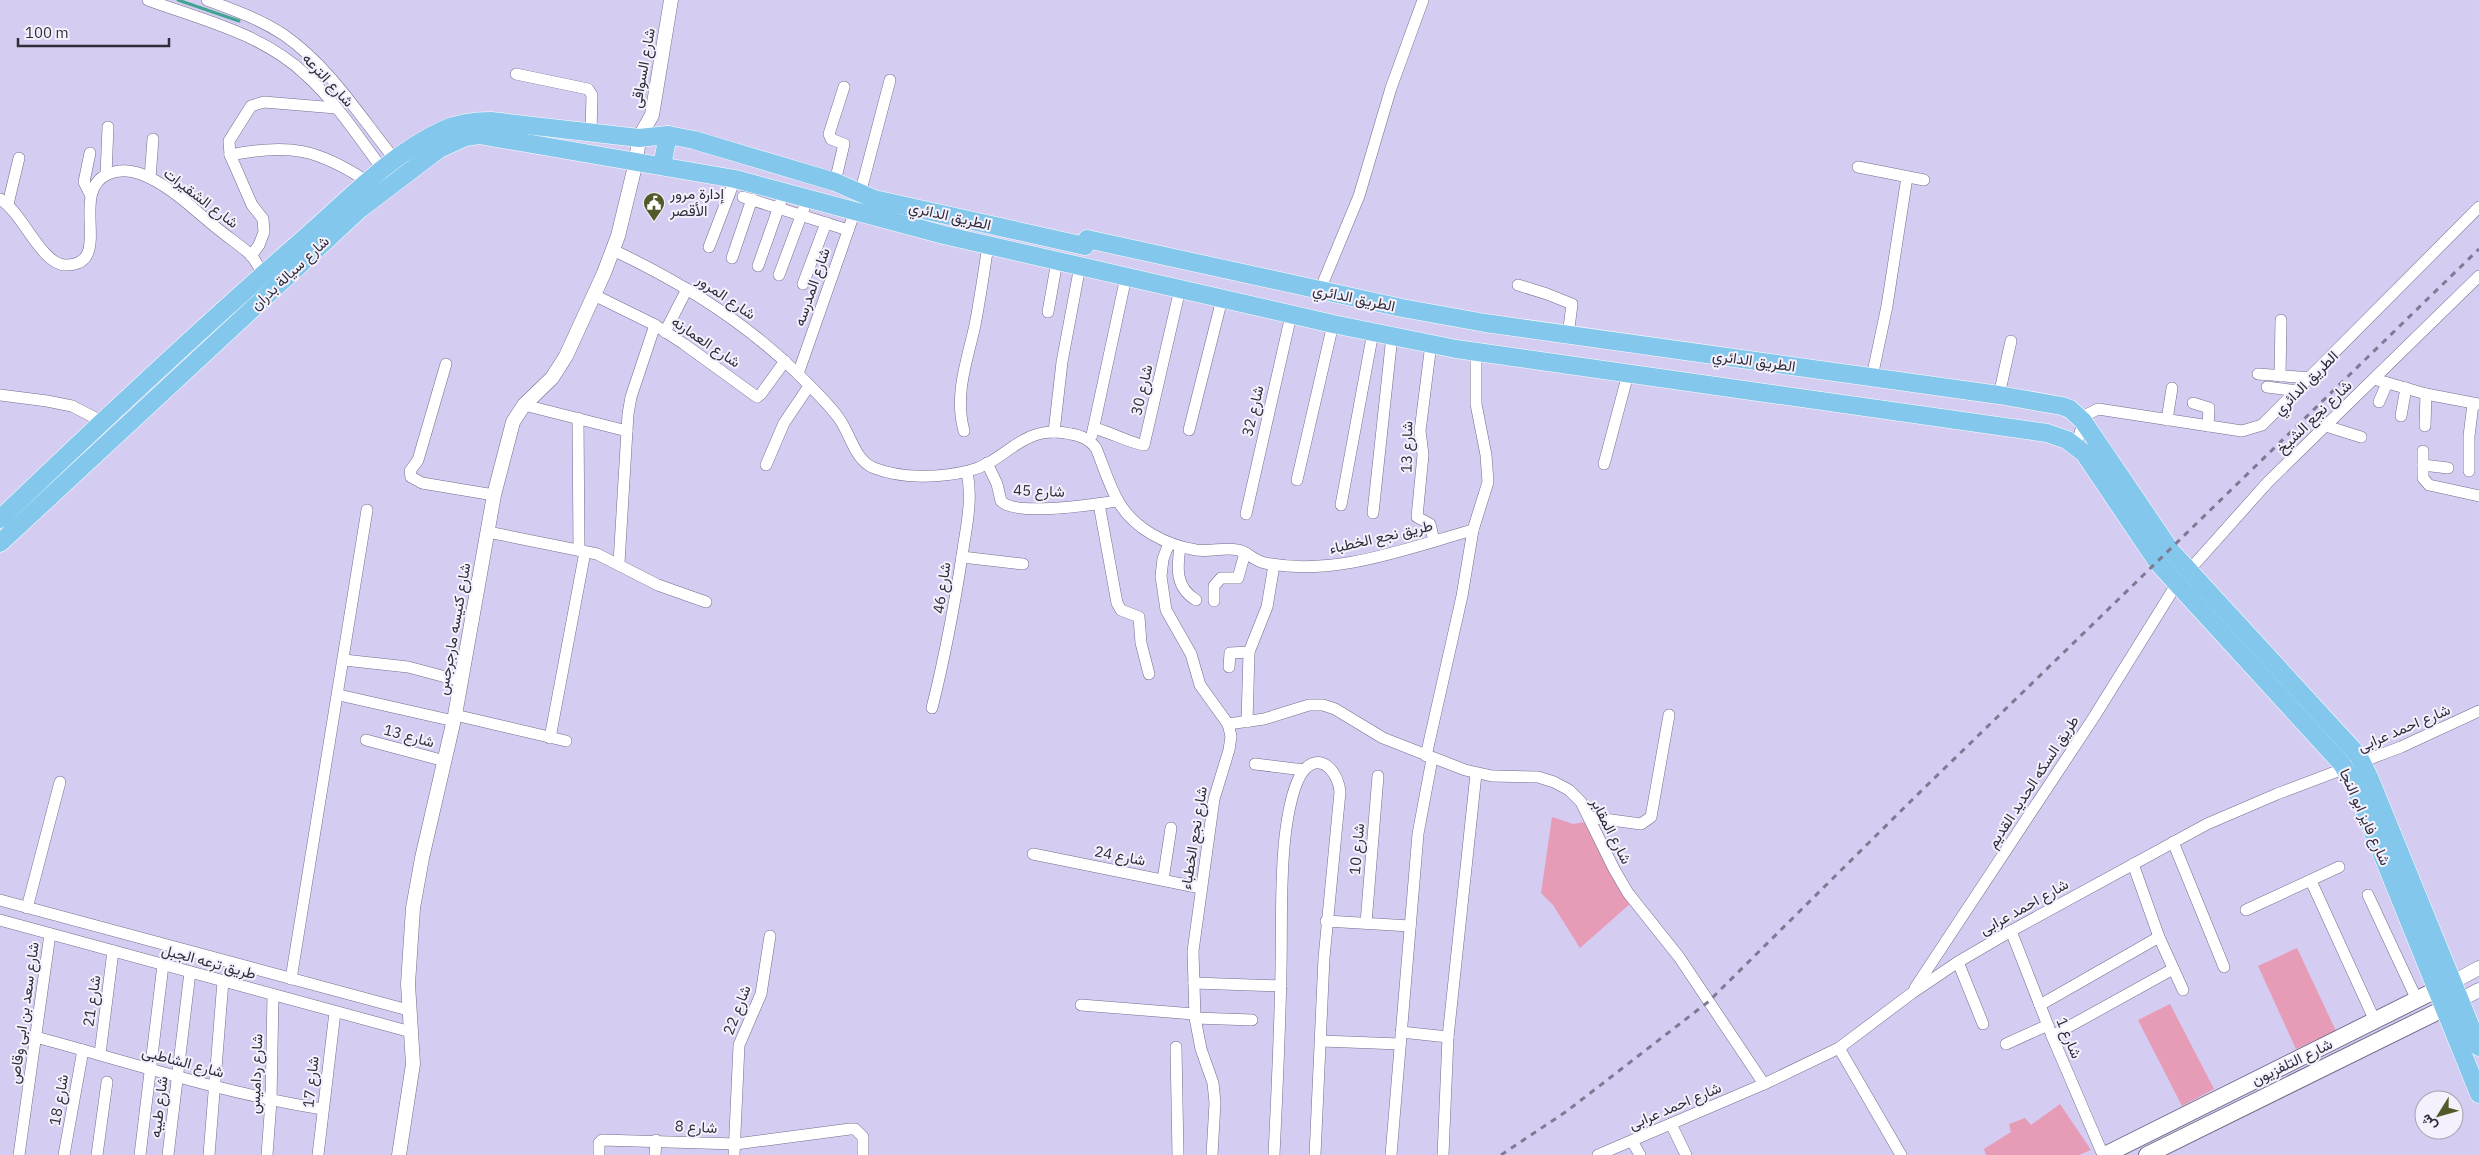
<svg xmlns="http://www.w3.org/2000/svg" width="2479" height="1155" viewBox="0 0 2479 1155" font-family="'IBM Plex Sans',Vazirmatn,sans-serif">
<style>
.green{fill:#e69bb6}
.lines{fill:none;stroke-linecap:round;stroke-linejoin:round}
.stream{stroke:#3fa590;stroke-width:3}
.minor-casing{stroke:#756c8d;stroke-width:12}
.tertiary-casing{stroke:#756c8d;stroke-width:15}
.secondary-casing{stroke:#756c8d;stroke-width:18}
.primary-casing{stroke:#fff;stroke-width:19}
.minor{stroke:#fff;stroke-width:11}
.tertiary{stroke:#fff;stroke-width:14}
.secondary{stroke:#fff;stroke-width:16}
.primary{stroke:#83c8ec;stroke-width:18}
.rail{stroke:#7f7992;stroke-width:3;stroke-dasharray:6 6;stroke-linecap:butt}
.labels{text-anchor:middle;stroke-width:4;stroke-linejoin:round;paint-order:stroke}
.street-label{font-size:15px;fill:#302d3b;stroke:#f4f1fd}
.poi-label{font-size:15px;fill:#302d3b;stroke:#f4f1fd;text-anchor:start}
</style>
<rect width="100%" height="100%" fill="#d5ccf1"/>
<g class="green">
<polygon points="1552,817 1573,824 1584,822 1607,866 1631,903 1580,948 1553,905 1541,893"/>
<polygon points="2297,948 2336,1031 2296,1049 2258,966"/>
<polygon points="2170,1004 2214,1089 2182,1106 2138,1020"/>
<polygon points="2060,1104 2091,1150 2079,1155 1986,1155 1984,1149 2011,1132 2009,1124 2025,1118 2031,1125"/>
</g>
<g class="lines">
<polyline class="stream" points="178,0 239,21"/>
<g class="minor-casing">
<g id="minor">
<path d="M148 0C203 20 263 34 306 75 336 102 359 138 383 170"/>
<path d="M207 0C234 10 260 19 284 35 330 67 361 118 396 161"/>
<polyline points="516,74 588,89 592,95 591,133"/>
<path d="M230 155C290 143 318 149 368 182"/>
<polyline points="1858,167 1924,180"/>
<polyline points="106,175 108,127"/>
<polyline points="150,178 153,139"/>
<polyline points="835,182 844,144 831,139 829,134 844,87"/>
<polyline points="90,194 84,182 90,153"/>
<polyline points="860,194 890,80"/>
<polyline points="743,197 848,230"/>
<path d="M0 199C23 213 41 264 65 265 116 266 67 192 108 174 119 169 130 170 141 174 170 185 194 210 218 229 229 238 241 246 251 255 256 261 259 268 263 274"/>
<polyline points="8,204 19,158"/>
<polyline points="709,247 735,179"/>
<path d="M613 250C681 282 743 320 797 373 811 387 826 401 838 417 851 434 854 460 874 468 902 479 940 478 968 471 1008 462 1020 423 1071 434 1082 436 1089 439 1096 448 1103 465 1109 485 1118 501 1134 529 1166 545 1196 550 1210 552 1225 547 1238 550 1248 552 1254 561 1265 563 1335 577 1407 548 1473 530"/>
<polyline points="251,256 259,245 264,232 263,219 252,205 235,166 230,155 229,141 251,106 264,102 336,108"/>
<polyline points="732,258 752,199"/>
<polyline points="758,266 781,201"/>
<polyline points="779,275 804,208"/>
<polyline points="803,284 826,223"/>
<polyline points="1518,285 1547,294 1572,304 1568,336"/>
<polyline points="1320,290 1359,196 1391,88 1423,0"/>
<polyline points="594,295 655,325 684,344 757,397 761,394 785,361"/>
<polyline points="1048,312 1057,261"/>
<polyline points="665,332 687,289"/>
<polyline points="1431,344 1420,431 1423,455 1417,517 1430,524 1434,541"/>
<polyline points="446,364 418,460 410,471 411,477 422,483 494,495"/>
<polyline points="798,374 855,211"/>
<polyline points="2258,374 2311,378"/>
<polyline points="2280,376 2281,320"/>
<polyline points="1872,377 1887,306 1907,177"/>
<polyline points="2374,379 2426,394 2479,404"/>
<polyline points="2267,387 2298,391"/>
<polyline points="0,395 47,401 72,406 103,422"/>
<polyline points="1999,395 2011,341"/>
<polyline points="2379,402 2387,383"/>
<polyline points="2193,403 2209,408 2208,426"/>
<polyline points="524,405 627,431"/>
<polyline points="2401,416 2406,388"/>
<polyline points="578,418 579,550"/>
<polyline points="2167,420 2172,388"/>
<polyline points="2326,426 2361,437"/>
<polyline points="2425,426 2426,394"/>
<path d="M1094 428C1104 430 1139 446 1144 445L1180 289"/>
<polyline points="1189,430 1222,299"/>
<path d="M964 431C954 394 967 362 975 325 980 299 984 272 988 245"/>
<polyline points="1054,432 1062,362 1080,266"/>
<polyline points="1092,435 1126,277"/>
<polyline points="2076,445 2086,415 2098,409 2242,431 2262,425 2479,207"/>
<polyline points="2423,451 2423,478 2429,485 2479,496"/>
<path d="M987 463 997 484 1001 501C1016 517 1096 504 1118 501"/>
<polyline points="1604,464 1628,374"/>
<polyline points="766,465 784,423 809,386"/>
<polyline points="2423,465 2448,468"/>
<polyline points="2469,471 2469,436 2473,404"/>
<polyline points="1297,480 1333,324"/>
<polyline points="1099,504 1117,603 1121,610 1139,617 1141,643 1149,674"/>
<polyline points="1341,505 1373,332"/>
<polyline points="1373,513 1392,336"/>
<polyline points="1246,514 1291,315"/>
<polyline points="488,532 597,554 658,585 706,602"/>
<polyline points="1169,543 1163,559 1161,576 1166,610 1191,654 1200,685 1228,724 1231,736 1229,750 1214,799 1193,951 1195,1018 1201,1049 1213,1083 1215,1103 1212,1155"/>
<path d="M1180 547C1177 568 1175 587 1196 600"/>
<polyline points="962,557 1023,564"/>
<polyline points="619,563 628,414 631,397 655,325"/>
<polyline points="1214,601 1214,586 1221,578 1238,578 1245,553"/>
<polyline points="344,660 408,667 461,681"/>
<polyline points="1229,667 1230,653 1249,652"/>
<polyline points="339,695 454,721"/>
<path d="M932 708C945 656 954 608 962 556 966 528 973 500 967 472"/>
<polyline points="455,715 566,741"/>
<polyline points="1247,722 1249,652 1267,607 1274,565"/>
<polyline points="1228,724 1264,719 1309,705 1323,705 1335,709 1383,738 1465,770 1492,776 1538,777 1554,782 1569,790 1581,802 1614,869 1628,893 1679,957 1764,1084"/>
<polyline points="550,738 585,552"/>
<polyline points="366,740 445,761"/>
<polyline points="1426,756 1462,596 1473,530 1488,482 1486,455 1476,404 1476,353"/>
<polyline points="1255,764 1304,770"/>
<polyline points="1589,817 1641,824 1651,817 1669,715"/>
<polyline points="2173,842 2224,967"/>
<polyline points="1033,854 1201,888"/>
<polyline points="2133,864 2159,937 2183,990"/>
<polyline points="1163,880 1171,828"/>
<polyline points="2311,881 2375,1021"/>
<polyline points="2368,895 2417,1000"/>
<polyline points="0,900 408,1010"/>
<polyline points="27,908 60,782"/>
<polyline points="2246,910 2339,867"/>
<polyline points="0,920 411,1032"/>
<polyline points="1326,921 1410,926"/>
<polyline points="1366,923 1378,776"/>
<polyline points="2011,931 2052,1036 2103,1155"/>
<polyline points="1958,962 1983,1024"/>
<polyline points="291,979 367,510"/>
<polyline points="1194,983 1281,986"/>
<polyline points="1915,988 2094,717 2176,585 2268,482 2479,276"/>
<polyline points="1081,1005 1194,1014"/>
<polyline points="2040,1005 2159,937"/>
<polyline points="1195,1018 1252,1020"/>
<polyline points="1401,1032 1448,1037"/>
<polyline points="2052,1036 2173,969"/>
<path d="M36 1037C132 1063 226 1094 323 1109"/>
<polyline points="1322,1041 1400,1044"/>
<polyline points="2006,1044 2048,1025"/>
<polyline points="1176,1047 1178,1155"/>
<polyline points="1839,1048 1901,1155"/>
<polyline points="100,1054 113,951"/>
<polyline points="1671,1124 1686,1155"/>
<polyline points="1632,1141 1640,1155"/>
<polyline points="19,1155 50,934"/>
<polyline points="64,1155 83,1050"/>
<polyline points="97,1155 107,1082"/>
<polyline points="140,1155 163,965"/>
<polyline points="168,1155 190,972"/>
<polyline points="209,1155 223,981"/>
<polyline points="267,1155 271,1101 273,995"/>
<polyline points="318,1155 335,1012"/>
<polyline points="599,1155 599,1143 602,1140 736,1144 850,1129 855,1129 863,1137 863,1155"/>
<polyline points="655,1155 656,1140"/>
<polyline points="734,1155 739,1045 761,994 770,936"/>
<path d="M1274 1155C1277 1093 1280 1031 1281 969 1282 925 1280 880 1285 837 1287 819 1293 780 1306 768 1323 752 1339 775 1340 792L1324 958 1315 1155"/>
<polyline points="1391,1155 1418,834 1432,759"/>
<polyline points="1443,1155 1448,1037 1476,774"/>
<polyline points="1598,1155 1764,1084 1839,1048 1912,993 1958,962 2011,931 2207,824 2277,794 2401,747 2479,711"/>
</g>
</g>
<g class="tertiary-casing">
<g id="tertiary">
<polyline points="2453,982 2479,968"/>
<polyline points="2460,1000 2479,990"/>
<polyline points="399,1155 413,1064 408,984 413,908 422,858 455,715 494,495 513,422 524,405 552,378 566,356 604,273 618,236 636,162 639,138 652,115 671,0"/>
</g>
</g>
<g class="secondary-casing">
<g id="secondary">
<polyline points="2105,1155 2448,984"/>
<polyline points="2147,1155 2455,1003"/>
</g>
</g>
<g class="primary-casing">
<g id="primary">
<polyline points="662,166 668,135"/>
<path d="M0 519C98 425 198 331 300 242 345 203 389 155 443 130 458 123 475 121 491 121L639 138 668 135 694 140 835 182 874 199 1085 246 1087 239 1402 308 1485 323 1999 395 2062 406 2070 409 2083 421 2171 551 2358 755 2369 777 2479 1047"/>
<polyline points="0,543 360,209 439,149 465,137 479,135 735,179 944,235 1333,324 1456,349 2047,433 2067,440 2084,453 2158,563 2342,764 2354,785 2479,1094"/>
</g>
</g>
<use href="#minor" class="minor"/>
<use href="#tertiary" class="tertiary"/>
<use href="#secondary" class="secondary"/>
<use href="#primary" class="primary"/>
<polyline class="rail" points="1501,1155 1567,1111 1708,1002 1916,796 2479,249"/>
</g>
<defs>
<g id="civic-pin" transform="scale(1.125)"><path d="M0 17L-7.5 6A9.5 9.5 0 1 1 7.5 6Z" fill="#535a29" stroke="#f4f1fd"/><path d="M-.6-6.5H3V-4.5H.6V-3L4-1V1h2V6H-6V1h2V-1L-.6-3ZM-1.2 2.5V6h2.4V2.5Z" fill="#fff"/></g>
</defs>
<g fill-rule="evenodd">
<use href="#civic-pin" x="654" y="203"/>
</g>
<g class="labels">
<g class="street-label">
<text transform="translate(643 68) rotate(-80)" y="5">شارع السواقى</text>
<text transform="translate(328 80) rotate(47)" y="5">شارع الترعه</text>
<text transform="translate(201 198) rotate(37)" y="5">شارع الشقيرات</text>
<text transform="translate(950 216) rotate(13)" y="5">الطريق الدائري</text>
<text transform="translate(290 273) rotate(-43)" y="5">شارع سيالة بدران</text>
<text transform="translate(812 287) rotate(-71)" y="5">شارع المدرسه</text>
<text transform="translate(726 297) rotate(34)" y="5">شارع المرور</text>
<text transform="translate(1354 298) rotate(12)" y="5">الطريق الدائري</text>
<text transform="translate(706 342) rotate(34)" y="5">شارع العمارنه</text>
<text transform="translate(1754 361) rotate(8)" y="5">الطريق الدائري</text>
<text transform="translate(2306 383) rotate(-45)" y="5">الطريق الدائري</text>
<text transform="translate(1142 390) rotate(-77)" y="5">شارع 30</text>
<text transform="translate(1253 411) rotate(-77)" y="5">شارع 32</text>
<text transform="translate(2314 417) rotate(-44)" y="5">شارع نجع الشيخ</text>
<text transform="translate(1407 447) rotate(-89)" y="5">شارع 13</text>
<text transform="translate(1039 491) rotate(2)" y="5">شارع 45</text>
<text transform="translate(1381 537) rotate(-13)" y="5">طريق نجع الخطباء</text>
<text transform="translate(942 588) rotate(-82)" y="5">شارع 46</text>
<text transform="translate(454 629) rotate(-80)" y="5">شارع كنيسه مارجرجس</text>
<text transform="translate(2404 728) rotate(-23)" y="5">شارع احمد عرابى</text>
<text transform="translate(409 736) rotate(15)" y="5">شارع 13</text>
<text transform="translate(2033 782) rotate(-57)" y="5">طريق السكه الحديد القديم</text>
<text transform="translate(2365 817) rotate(66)" y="5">شارع فايز ابو النجا</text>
<text transform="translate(1611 831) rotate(63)" y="5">شارع المقابر</text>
<text transform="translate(1194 838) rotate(-81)" y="5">شارع نجع الخطباء</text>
<text transform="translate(1357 849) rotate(-85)" y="5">شارع 10</text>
<text transform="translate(1120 856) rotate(11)" y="5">شارع 24</text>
<text transform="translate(2024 907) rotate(-29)" y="5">شارع احمد عرابى</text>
<text transform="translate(209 962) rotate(15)" y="5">طريق ترعه الجبل</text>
<text transform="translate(92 1001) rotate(-82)" y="5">شارع 21</text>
<text transform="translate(737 1010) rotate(-69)" y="5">شارع 22</text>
<text transform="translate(24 1013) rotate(-82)" y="5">شارع سعد بن ابى وقاص</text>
<text transform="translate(2069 1038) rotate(67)" y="5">شارع 1</text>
<text transform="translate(183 1062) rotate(15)" y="5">شارع الشاطبى</text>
<text transform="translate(2292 1062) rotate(-26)" y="5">شارع التلفزيون</text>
<text transform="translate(256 1074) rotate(-88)" y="5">شارع رداميس</text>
<text transform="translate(311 1082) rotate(-84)" y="5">شارع 17</text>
<text transform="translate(59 1100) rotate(-80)" y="5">شارع 18</text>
<text transform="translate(1675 1106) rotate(-23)" y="5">شارع احمد عرابى</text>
<text transform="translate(159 1107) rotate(-83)" y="5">شارع طيبه</text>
<text transform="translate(696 1127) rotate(3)" y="5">شارع 8</text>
</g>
<g class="poi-label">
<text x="670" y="199">إدارة مرور<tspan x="670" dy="17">الأقصر</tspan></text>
</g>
</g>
<g transform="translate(2439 1115) rotate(233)"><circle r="24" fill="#f4f1fd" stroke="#a6a3af"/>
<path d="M0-4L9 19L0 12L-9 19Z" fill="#535a29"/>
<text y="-8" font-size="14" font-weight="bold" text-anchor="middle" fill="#302d3b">ش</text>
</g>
<path d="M18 38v8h151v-8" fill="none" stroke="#302d3b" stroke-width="2.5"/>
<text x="25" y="38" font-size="15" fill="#302d3b" stroke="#f4f1fd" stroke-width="4" paint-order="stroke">100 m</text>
</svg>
